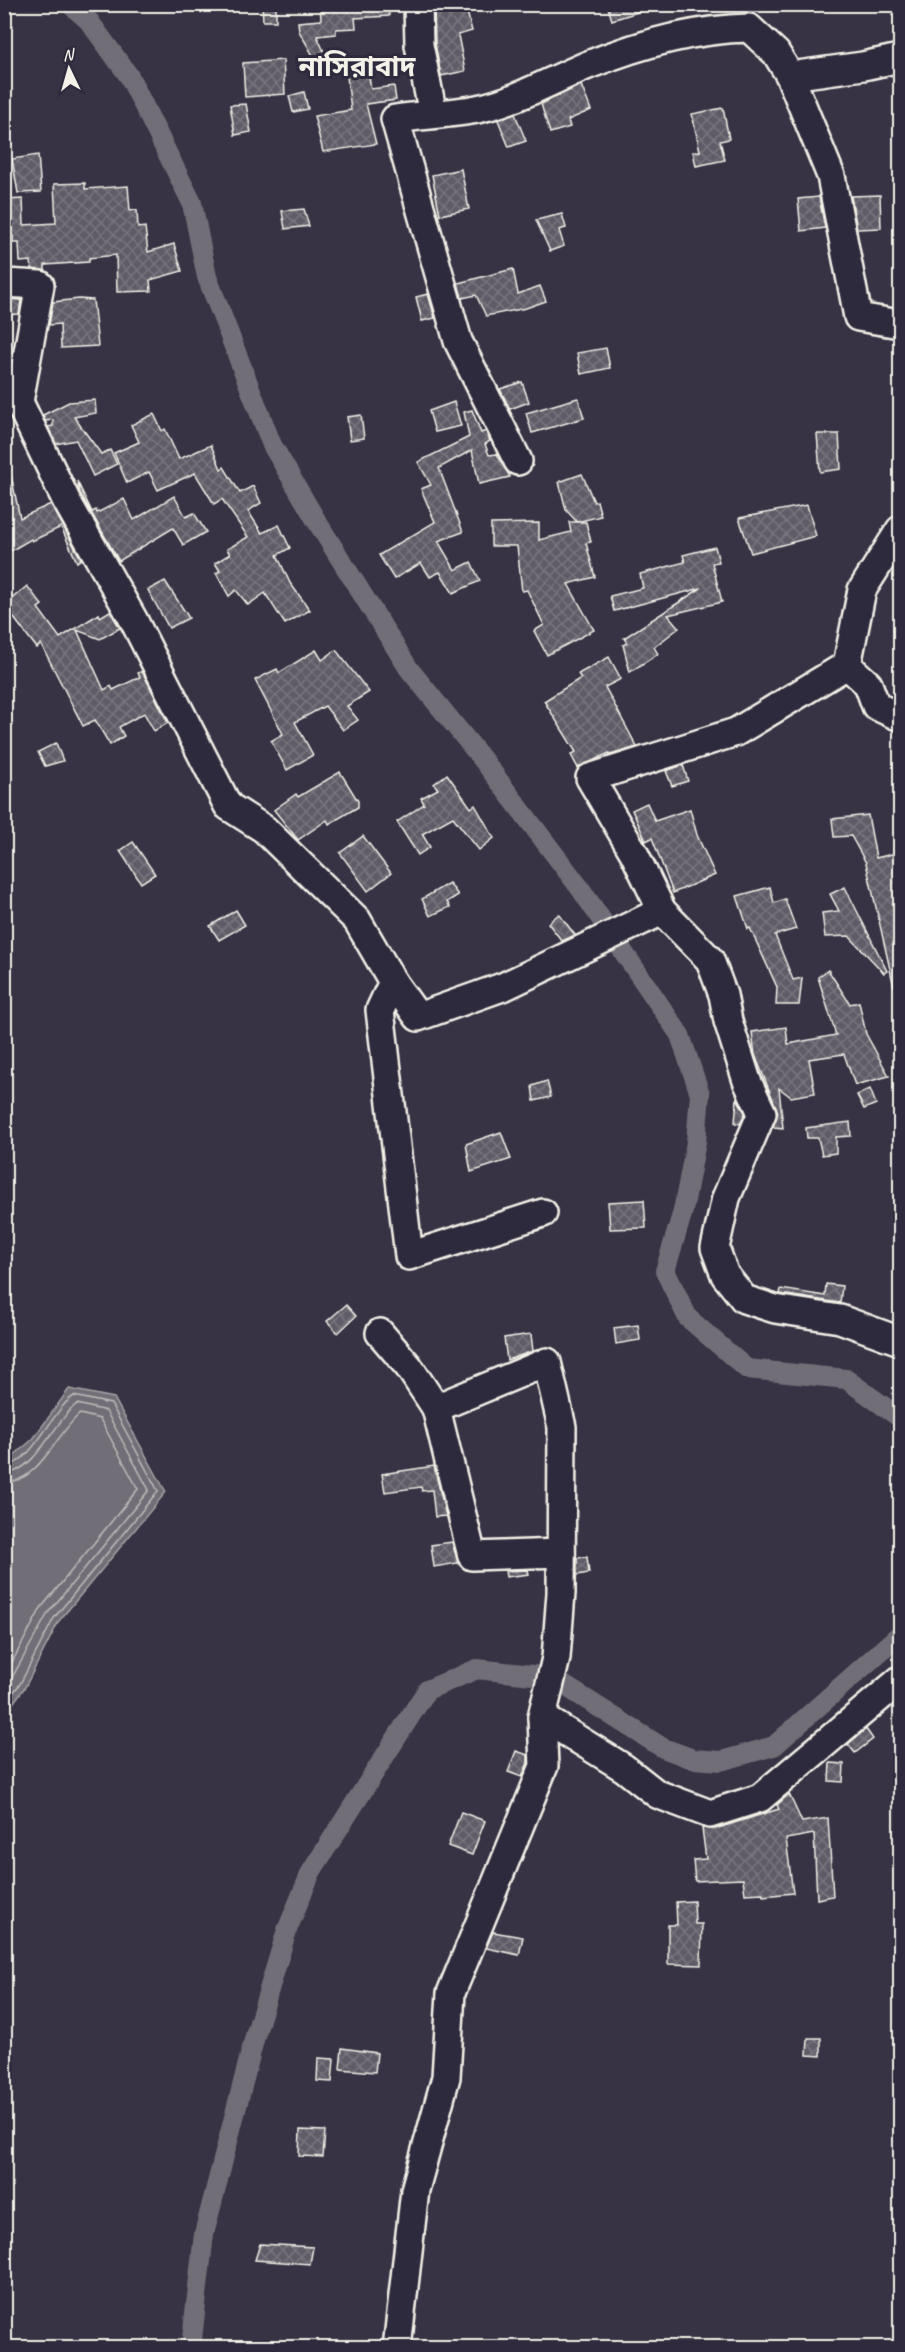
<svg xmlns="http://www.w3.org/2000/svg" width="905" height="2352" viewBox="0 0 905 2352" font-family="Caveat,'Noto Sans Bengali',sans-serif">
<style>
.water{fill:#726e77;stroke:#a6a2a4;stroke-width:1.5}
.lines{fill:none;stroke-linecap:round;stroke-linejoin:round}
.shore{stroke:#c0bdbb;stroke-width:1.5}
.canal{stroke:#726e77;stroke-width:20}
.building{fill:url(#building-cross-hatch);stroke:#f4f1e8;stroke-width:1.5}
.minor-casing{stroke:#f4f1e8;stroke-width:32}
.minor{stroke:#2f2a3d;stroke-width:27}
.labels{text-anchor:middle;stroke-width:6;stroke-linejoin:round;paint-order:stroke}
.quarter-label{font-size:28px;font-weight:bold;fill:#f4f1e8;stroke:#2f2a3d}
</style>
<defs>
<pattern id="building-cross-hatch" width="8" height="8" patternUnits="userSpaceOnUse" patternTransform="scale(1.5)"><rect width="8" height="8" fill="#5f5c67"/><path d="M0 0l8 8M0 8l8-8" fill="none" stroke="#77747d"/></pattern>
</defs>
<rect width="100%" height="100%" fill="#373244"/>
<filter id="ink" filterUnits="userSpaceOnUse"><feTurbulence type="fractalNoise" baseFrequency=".0167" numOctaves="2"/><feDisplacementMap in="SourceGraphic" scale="12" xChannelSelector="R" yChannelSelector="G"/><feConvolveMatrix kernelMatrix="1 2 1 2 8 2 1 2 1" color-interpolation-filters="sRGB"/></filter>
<g filter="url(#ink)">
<polygon class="water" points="69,1389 114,1398 166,1492 59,1621 25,1687 5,1714 5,1463 33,1439"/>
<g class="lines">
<g class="shore">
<path d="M4 1467C34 1463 53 1408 74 1396L111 1404 158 1491 54 1618 20 1684 4 1704"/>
<path d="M4 1474C36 1473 56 1418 77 1404L106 1411 149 1490 48 1613 4 1692"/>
<path d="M4 1483C40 1482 57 1432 80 1414L100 1419 138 1489 41 1608 4 1677"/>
</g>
<g class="canal">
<polyline points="70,4 89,21 129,76 192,203 207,277 272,445 316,520 409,669 483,760 580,888 680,1035 700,1094 696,1142 683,1211 665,1271 688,1318 747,1369 846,1379 900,1418"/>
<polyline points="191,2348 204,2234 255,2036 287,1930 311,1872 427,1690 477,1669 551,1677 663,1748 693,1759 721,1761 774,1746 900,1634"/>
</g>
</g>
<g class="building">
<polygon points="262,4 276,4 276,21 263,21"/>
<polygon points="389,4 389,16 355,18 356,28 336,29 336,34 317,36 331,67 322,71 299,31 298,22 321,20 320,5"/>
<polygon points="434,4 465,4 472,31 458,35 465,71 441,76 435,43"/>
<polygon points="607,4 651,4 651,8 612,20"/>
<polygon points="283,60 285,94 245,97 243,63"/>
<polygon points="367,64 371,89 394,86 396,100 366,104 376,144 323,152 314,116 351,110 346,68"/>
<polygon points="581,85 591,110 568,120 570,127 550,133 541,104"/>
<polygon points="304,92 308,109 293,112 289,96"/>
<polygon points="246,104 251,132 235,135 230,105"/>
<polygon points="723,108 729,139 720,141 725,160 696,166 693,152 700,151 692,114"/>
<polygon points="515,114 526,141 509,147 498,120"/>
<polygon points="38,155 41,192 18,193 12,159"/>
<polygon points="461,169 469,209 440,215 432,175"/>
<polygon points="85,183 85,189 128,186 130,211 137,210 138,228 145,227 148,252 174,244 182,271 150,280 151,291 117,292 116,255 89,258 89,262 45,265 45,271 32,269 31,261 20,262 19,243 13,243 13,236 4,236 4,200 23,199 24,225 56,223 54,184"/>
<polygon points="880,195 881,228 857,229 851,196"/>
<polygon points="819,197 825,228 801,231 798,199"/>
<polygon points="304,209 309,226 285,229 282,211"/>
<polygon points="562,214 566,228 559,230 564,246 550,251 536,220"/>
<polygon points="513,269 518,294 540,286 546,301 526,308 486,316 476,295 462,298 458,283"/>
<polygon points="428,294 435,318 422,321 416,297"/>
<polygon points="4,299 21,300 19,314 4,315"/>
<polygon points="79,299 93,300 98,346 61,348 60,324 49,325 53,302"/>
<polygon points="606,348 610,368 581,374 577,353"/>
<polygon points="522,382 529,402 510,409 500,389"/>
<polygon points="578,398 584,418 532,433 526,413"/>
<polygon points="95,400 96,413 74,417 101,454 110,450 117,464 93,476 76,440 56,444 48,427 53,426 53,420 45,421 43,415 69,402"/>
<polygon points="454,402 461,426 435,432 429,411"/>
<polygon points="472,410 481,433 486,431 490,441 485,444 489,455 497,454 510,477 479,484 472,450 439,468 463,532 438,541 455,570 471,562 480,581 453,593 440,572 430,577 421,563 394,579 379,555 435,522 421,489 431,485 418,462 469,437 464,412"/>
<polygon points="154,414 162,431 165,429 179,459 211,445 221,469 224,467 240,493 253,486 261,503 248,511 262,533 279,525 290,548 277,555 290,583 310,610 285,624 265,593 248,605 236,590 229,596 216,573 220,571 215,563 230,554 227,549 248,537 222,499 214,504 195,473 158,490 149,472 127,483 114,453 139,442 131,425"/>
<polygon points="361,415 364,438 350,440 347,417"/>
<polygon points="817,434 839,434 841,469 820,472"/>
<polygon points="582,474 594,502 597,501 601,516 577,522 566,510 559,482"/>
<polygon points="11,475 20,518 51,504 81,559 77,562 61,527 32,541 31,539 9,552 4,544 4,476"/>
<polygon points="77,481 92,512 96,510 97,513 124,499 134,520 174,496 186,517 194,513 206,532 183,545 173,528 119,561 80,493"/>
<polygon points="807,505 816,536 751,553 739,518"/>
<polygon points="569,522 586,522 591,542 586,543 595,577 568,584 594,630 547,655 534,631 544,625 527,590 522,591 517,546 491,546 491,524 539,523 539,540 571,532"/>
<polygon points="715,547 719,562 712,563 722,602 668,615 679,628 654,647 658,654 630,672 623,645 627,643 624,638 701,588 614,611 610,596 643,588 640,574 685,562 683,555"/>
<polygon points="165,581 189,618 169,628 148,590"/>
<polygon points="27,586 42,605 38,608 60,638 99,614 100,617 110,611 120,628 100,639 77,630 104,690 111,686 113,690 140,677 138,673 142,671 168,723 154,731 144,713 119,727 124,736 110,745 95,720 83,726 41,644 37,648 4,605"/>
<polygon points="316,650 322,660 336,650 369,692 347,706 358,720 343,730 325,706 295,722 313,755 287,770 271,741 283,734 255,680 277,669 279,673"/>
<polygon points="609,657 621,679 605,687 637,747 610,755 609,753 578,768 571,755 576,752 544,701 581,678 578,674"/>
<polygon points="56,743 63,761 45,766 38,752"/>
<polygon points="683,765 688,781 672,786 666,771"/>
<polygon points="340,772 358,801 358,807 329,824 327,820 298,840 274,810 296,794 298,797"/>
<polygon points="447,774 471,808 475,805 494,838 479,850 453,817 422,834 430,847 418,855 397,822 424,804 421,798 438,789 434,784"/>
<polygon points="647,803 655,821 690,809 697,835 715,875 673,893 652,838 646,841 632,810"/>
<polygon points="868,815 876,858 900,852 900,987 894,987 866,863 851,836 834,837 832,819"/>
<polygon points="363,836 391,873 368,891 340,853"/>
<polygon points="133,842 155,874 141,883 120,851"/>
<polygon points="449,883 458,895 447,902 450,907 430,916 422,899"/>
<polygon points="770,887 774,903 785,899 796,929 775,935 793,980 802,978 799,1005 776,1005 777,987 750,928 748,929 737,896"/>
<polygon points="845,887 887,971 884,973 849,936 825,937 822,913 839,911 830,894"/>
<polygon points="236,910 245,925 219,940 210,926"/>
<polygon points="559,914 575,935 562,941 548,923"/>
<polygon points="828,970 850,1004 859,1002 866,1034 889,1076 855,1085 844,1054 809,1059 815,1093 791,1097 779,1088 783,1128 773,1127 778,1112 755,1055 752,1032 786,1027 788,1044 836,1035 818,977"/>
<polygon points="547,1081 551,1097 534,1101 532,1086"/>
<polygon points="870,1089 876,1104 864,1109 857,1095"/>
<polygon points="737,1098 745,1113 740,1124 735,1123"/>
<polygon points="850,1122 851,1136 836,1137 836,1153 822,1155 818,1138 807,1138 806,1128"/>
<polygon points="501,1132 511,1159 471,1172 466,1144"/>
<polygon points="644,1200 646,1228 610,1229 608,1202"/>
<polygon points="826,1284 842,1286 840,1303 780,1294 781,1289 825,1296"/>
<polygon points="346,1305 356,1316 338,1333 327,1321"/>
<polygon points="638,1325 640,1340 616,1344 614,1328"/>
<polygon points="531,1334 533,1351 507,1360 504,1338"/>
<polygon points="434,1466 446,1516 435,1517 432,1490 422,1491 421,1487 385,1492 382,1474"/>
<polygon points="452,1542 458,1563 434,1567 431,1545"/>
<polygon points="587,1557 589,1573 577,1575 577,1558"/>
<polygon points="528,1570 529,1574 506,1577 505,1571"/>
<polygon points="866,1729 873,1739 855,1753 848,1744"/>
<polygon points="516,1751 528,1755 528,1763 522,1777 508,1772"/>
<polygon points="830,1763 844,1764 843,1782 829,1781"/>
<polygon points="789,1794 802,1822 828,1818 833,1896 817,1899 814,1834 786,1839 793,1893 763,1896 763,1893 745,1894 743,1879 695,1881 693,1860 706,1859 702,1828 715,1829 779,1809 777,1805"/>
<polygon points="461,1812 485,1821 472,1855 448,1846"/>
<polygon points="694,1901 695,1924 702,1924 701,1965 668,1964 668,1925 677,1925 676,1902"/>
<polygon points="493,1932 523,1937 519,1955 486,1948"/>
<polygon points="808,2038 821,2038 821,2056 807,2055"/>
<polygon points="342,2048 377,2053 375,2072 340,2069"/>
<polygon points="318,2058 334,2059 332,2082 317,2081"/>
<polygon points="300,2130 325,2131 323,2157 299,2156"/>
<polygon points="260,2244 313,2247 310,2264 255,2260"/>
</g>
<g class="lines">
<g class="minor-casing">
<g id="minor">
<polyline points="418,4 419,45 433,114"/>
<polyline points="790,76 831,176 858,317 900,324"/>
<polyline points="4,283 40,285 19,402 66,500 133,619 228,806 264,829 357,920 393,982"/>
<path d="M518 461 458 341 395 119C422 115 451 114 477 109 516 101 552 80 588 65 640 44 694 29 749 28L776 53 790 76 863 66 900 58"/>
<polyline points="847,665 868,684 876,706 900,717"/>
<polyline points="662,911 710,960 723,995 728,1021 747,1081 762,1113 726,1198 715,1248 725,1275 744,1299 775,1309 840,1319 900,1341"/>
<polyline points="543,1213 409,1256 380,1010 393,982 418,1017 505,986 662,911 634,853 590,778 736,732 847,665 862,590 900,530"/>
<polyline points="380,1333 409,1367 436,1408 472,1556 561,1553"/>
<polyline points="542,1717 624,1768 657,1794 710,1814 760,1798 900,1680"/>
<polyline points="397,2348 415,2190 446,2077 451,1993 544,1766 542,1717 556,1658 561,1593 562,1427 547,1362 436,1408"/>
</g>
</g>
<use href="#minor" class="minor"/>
</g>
</g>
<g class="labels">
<g class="quarter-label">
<text x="357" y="76">নাসিরাবাদ</text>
</g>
</g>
<rect width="905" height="2352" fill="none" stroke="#2f2a3d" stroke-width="24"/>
<rect x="12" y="12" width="881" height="2328" fill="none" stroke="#f4f1e8" stroke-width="2" filter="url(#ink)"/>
<g transform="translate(69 69) rotate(355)" stroke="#2f2a3d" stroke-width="4.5" paint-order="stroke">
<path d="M0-4.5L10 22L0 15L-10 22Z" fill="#f4f1e8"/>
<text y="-9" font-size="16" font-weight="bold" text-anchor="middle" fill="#f4f1e8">N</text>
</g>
</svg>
